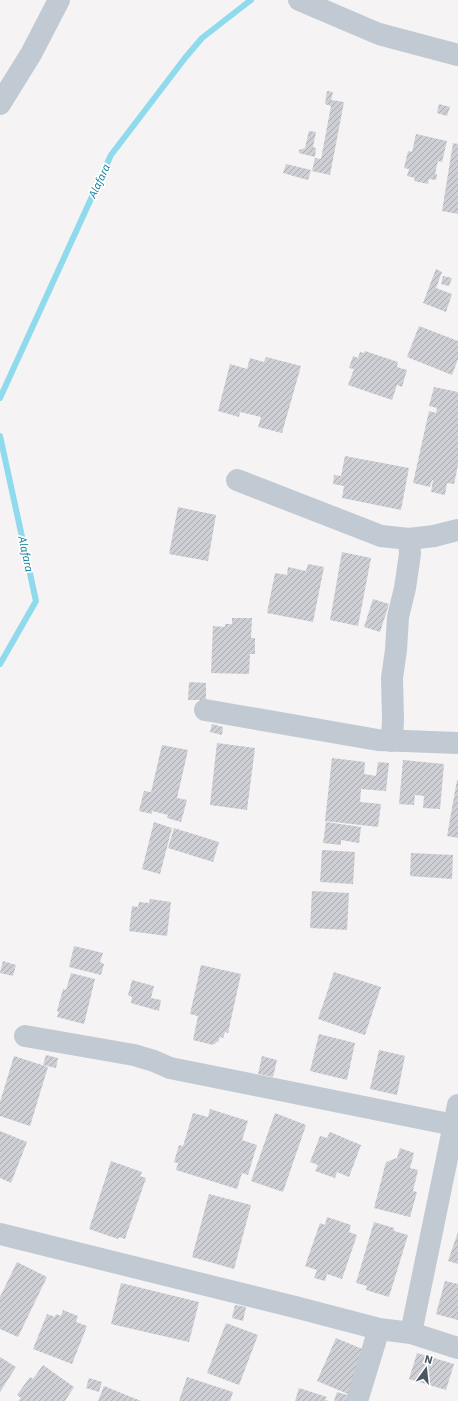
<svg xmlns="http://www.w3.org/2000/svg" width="458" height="1401" viewBox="0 0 458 1401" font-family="'IBM Plex Sans',sans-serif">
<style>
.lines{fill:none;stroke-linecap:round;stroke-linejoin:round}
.stream{stroke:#90daee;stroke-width:6}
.building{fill:url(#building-hatch)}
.minor{stroke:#c1cad2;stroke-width:22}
.labels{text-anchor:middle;stroke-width:3.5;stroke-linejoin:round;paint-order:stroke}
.water-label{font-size:11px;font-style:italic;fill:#0c7c9b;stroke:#fff}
</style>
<defs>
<pattern id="building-hatch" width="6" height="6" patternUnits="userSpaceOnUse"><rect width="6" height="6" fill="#cdcfd5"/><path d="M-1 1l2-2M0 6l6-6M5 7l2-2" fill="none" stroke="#a8abb0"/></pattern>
</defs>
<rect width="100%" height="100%" fill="#f5f3f3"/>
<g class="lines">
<g class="stream">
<polyline points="0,398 111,155 185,58 202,38 251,0"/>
<polyline points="0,436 36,601 0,664"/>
</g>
</g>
<g class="building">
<polygon points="327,91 333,92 331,100 344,102 330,175 312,171 315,158 321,159 331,106 325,104"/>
<polygon points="439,104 450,107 447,116 437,113"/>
<polygon points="309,131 316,132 313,147 316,148 315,157 299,153 299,150 305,148"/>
<polygon points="416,134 447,141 442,162 438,161 435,174 437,174 436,180 429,179 428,184 414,181 415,178 407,176 409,169 404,168 408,151 412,152"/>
<polygon points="453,143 458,144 458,214 442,211"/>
<polygon points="286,164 311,170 308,180 283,173"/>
<polygon points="436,269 442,272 436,288 452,294 446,312 423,303"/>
<polygon points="443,276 452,278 449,286 441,284"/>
<polygon points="419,326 458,341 458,359 452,375 407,357"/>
<polygon points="365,351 398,362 397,367 407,370 402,387 397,385 392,400 348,385 354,369 349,368 353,356 358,358 360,352 364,353"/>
<polygon points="266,357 301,366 282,433 258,427 261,417 240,412 239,417 218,411 230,364 247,369 250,358 264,362"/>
<polygon points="434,387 458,392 458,465 454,484 447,483 445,495 431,492 433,480 432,480 430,487 413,483 429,411 436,413 437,408 429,406"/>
<polygon points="345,456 409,468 401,510 342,498 344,486 333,484 334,475 341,476"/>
<polygon points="178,507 216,515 208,561 169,554"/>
<polygon points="342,552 371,558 358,626 330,620"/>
<polygon points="308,564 324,567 313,622 267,613 275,573 287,575 288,567 306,571"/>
<polygon points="373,599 389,604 380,632 364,627"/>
<polygon points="232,618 252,618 251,638 255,638 255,654 250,654 249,674 211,673 213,626 225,627 225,624 232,624"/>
<polygon points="189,682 206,683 206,700 188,700"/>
<polygon points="212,724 223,727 222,735 210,732"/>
<polygon points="217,743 255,748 247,810 210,805"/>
<polygon points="162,745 188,750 177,798 187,800 181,822 167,818 168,815 152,811 152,814 139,811 144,791 151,792"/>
<polygon points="332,758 365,762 364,774 376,776 378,762 389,763 386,791 361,789 360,802 381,804 378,827 325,821"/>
<polygon points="403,760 444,764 440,809 423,808 424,796 415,795 414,805 399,804"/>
<polygon points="457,780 458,780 458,838 447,836"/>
<polygon points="154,822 172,828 160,874 142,869"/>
<polygon points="326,822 361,827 359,843 341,840 341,845 323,843"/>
<polygon points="174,828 219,842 213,862 168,848"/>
<polygon points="322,850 355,852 353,884 320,882"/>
<polygon points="411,853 453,855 452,879 410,876"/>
<polygon points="312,891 349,893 347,930 310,928"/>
<polygon points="150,899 171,902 167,936 129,931 132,906 138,907 139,902 149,903"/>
<polygon points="74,946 103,953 100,962 104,964 101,975 69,967"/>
<polygon points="3,961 16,965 13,976 0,973"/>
<polygon points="201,965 241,974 228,1033 225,1032 223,1038 220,1037 218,1042 216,1042 215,1044 213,1044 213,1045 193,1040 198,1016 190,1014"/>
<polygon points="334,972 381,987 365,1035 318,1019"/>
<polygon points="71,973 95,979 84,1024 57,1017 59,1012 57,1011 63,989 66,990"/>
<polygon points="132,980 154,986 151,998 161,1000 159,1011 131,1003 132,997 128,995"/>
<polygon points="319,1034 355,1043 347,1080 310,1071"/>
<polygon points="379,1050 405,1056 397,1095 370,1089"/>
<polygon points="46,1055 58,1058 56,1068 43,1065"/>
<polygon points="14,1056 48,1067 30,1126 0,1116 0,1102"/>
<polygon points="262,1056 277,1060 273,1077 258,1074"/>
<polygon points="210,1109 248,1121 242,1140 257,1145 248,1175 242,1173 237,1189 176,1170 178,1163 174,1162 179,1145 183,1146 193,1113 208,1117"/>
<polygon points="275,1113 306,1125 283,1192 251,1181"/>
<polygon points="0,1131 27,1142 11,1183 0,1178"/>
<polygon points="330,1132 361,1145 349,1177 337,1172 335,1178 315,1171 318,1165 310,1162 320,1136 327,1138"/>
<polygon points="400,1148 414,1153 410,1168 418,1170 413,1191 417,1192 410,1217 374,1208 386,1162 397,1158"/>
<polygon points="111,1161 142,1172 140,1176 146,1178 125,1239 119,1237 118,1239 89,1229"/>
<polygon points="209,1194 251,1205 234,1269 192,1257"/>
<polygon points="327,1217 351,1225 349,1232 357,1235 342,1279 327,1274 325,1281 314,1278 317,1270 305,1266 320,1223 325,1225"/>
<polygon points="374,1222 394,1228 394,1231 408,1235 389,1297 366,1290 367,1286 356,1283"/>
<polygon points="458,1232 458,1264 448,1261"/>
<polygon points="17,1262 47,1277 18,1337 0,1329 0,1297"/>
<polygon points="445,1281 458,1284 458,1320 436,1314"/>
<polygon points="121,1283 199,1302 189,1342 111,1324"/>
<polygon points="235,1305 246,1307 243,1321 232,1318"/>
<polygon points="63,1310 78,1316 76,1322 87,1326 72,1364 33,1349 47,1314 55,1317 56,1314 61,1316"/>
<polygon points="226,1323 258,1335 239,1385 207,1373"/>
<polygon points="336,1338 367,1351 348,1394 317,1381"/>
<polygon points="417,1353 454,1364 446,1390 409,1379"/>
<polygon points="0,1357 16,1367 0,1392"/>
<polygon points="43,1365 74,1387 65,1401 18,1401 21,1398 17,1395 30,1377 33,1379"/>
<polygon points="187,1377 233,1392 230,1401 179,1401"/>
<polygon points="89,1378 102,1382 99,1392 86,1388"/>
<polygon points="104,1386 141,1401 98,1401"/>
<polygon points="299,1388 327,1397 325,1400 329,1401 295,1401"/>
<polygon points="337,1392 357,1398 356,1401 334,1401"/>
</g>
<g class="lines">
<g class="minor">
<polyline points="299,0 379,34 458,55"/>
<polyline points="0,104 31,54 59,0"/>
<polyline points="237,480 381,536 409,539 434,536 458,530"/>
<polyline points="205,710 378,740 458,743"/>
<polyline points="392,741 393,719 392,678 396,650 398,617 405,588 410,554 409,539"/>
<polyline points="25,1036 134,1055 154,1061 170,1068 454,1125"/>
<polyline points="0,1234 295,1307 379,1329 411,1333 458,1348"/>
<polyline points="411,1333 458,1105"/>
<polyline points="357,1401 379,1329"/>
</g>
</g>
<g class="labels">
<g class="water-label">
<text transform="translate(99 181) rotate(-65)" y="4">Alafara</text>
<text transform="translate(26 554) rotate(78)" y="4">Alafara</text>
</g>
</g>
<g transform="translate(426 1369) rotate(15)" stroke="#ffffff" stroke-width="3" paint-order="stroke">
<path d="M0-3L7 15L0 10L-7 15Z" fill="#4a5661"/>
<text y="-6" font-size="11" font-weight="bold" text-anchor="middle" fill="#4a5661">N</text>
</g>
</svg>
